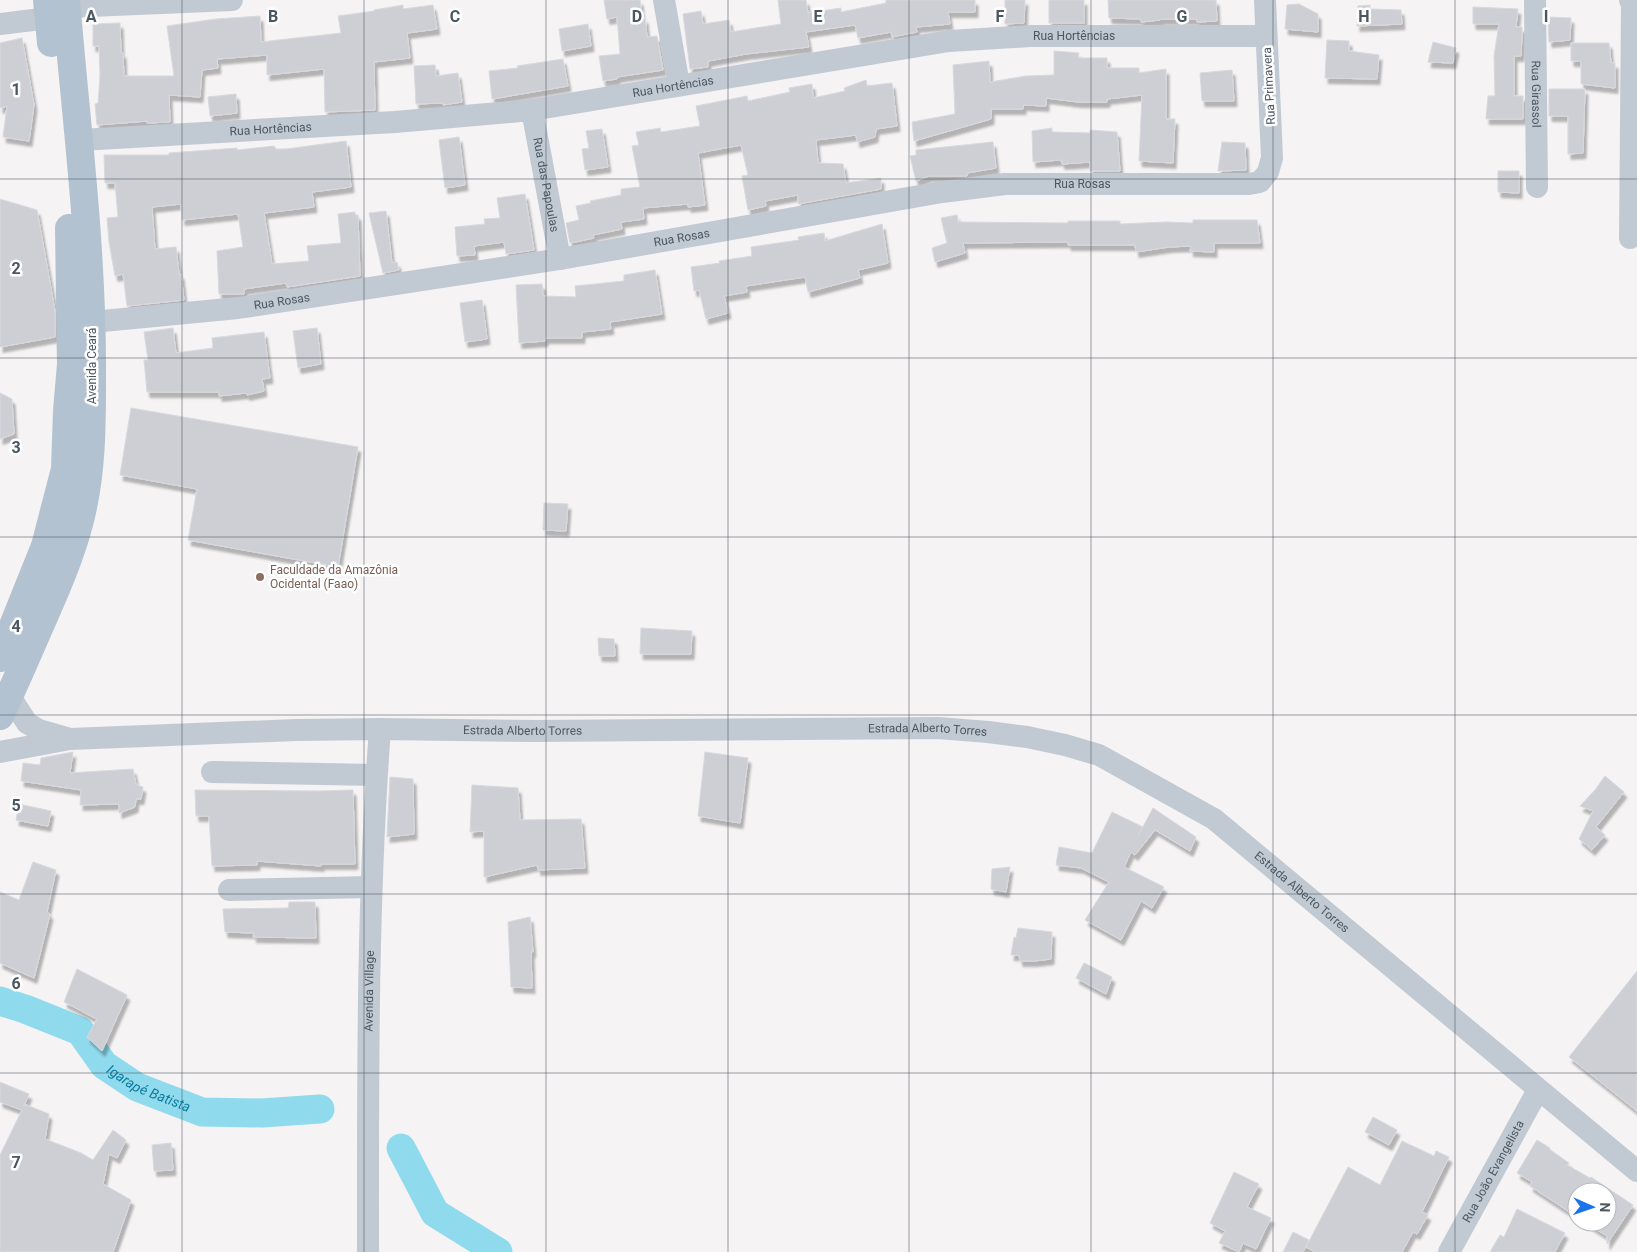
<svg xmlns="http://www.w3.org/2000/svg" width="1637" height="1252" viewBox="0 0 1637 1252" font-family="Roboto,sans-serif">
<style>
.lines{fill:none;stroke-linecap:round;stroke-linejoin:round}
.river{stroke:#90daee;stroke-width:29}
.building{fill:#cdcfd5;stroke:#d7d9de;filter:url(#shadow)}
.minor{stroke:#c1cad2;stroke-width:22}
.major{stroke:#b3c2d1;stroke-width:28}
.grid{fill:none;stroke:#4a5661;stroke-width:1;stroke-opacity:0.55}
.education-dot{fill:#8d6e63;stroke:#fff;stroke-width:2}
.labels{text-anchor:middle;stroke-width:5;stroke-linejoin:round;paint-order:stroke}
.street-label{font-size:12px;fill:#4a5661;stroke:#fff}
.education-label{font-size:12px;fill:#785e54;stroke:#fff;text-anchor:start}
.water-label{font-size:14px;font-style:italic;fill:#0c7c9b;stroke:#fff}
.grid-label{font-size:16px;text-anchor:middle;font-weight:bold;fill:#4a5661;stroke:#fff;stroke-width:5;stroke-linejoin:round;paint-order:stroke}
</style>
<defs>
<filter id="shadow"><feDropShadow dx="3" dy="5.5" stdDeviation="1" flood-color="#0004"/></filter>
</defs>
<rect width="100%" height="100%" fill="#f5f3f3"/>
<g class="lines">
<g class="river">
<path id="s1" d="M0 1001 25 1009 80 1031 104 1065 137 1087 202 1112 262 1113 320 1109"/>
<polyline points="401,1148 435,1213 498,1252"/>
</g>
</g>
<g class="building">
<polygon points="604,0 640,0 642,19 645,18 647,37 657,36 663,70 617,77 617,79 603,81 599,56 620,54 617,17 607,19"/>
<polygon points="778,0 806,0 808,13 841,8 841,12 886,3 886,0 975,0 975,12 948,12 950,24 916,27 917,32 892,37 891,32 858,38 855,25 806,32 809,47 746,54 708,61 708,67 690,69 683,14 701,11 703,24 729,20 731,32 781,24"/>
<polygon points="1005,0 1025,0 1024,23 1005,24"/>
<rect x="1049" y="0" width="35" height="23"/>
<polygon points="1108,0 1216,0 1217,21 1197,22 1197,19 1160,19 1160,20 1141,22 1141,19 1109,18"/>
<polygon points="1299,4 1318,14 1318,32 1285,29 1287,5"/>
<polygon points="403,5 403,9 433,5 437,29 407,33 410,58 374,62 375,110 325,112 324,69 267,75 267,55 217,59 218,68 202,70 200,97 169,95 170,122 147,123 147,121 97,125 95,104 98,103 100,75 99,46 93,46 93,24 120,23 121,53 123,53 124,76 174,76 167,26 216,19 260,16 261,42 341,33 338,16 374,11 374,10"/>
<polygon points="1370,5 1370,9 1401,10 1402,24 1357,26 1358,6"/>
<polygon points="1473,7 1518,9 1516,27 1522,27 1522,35 1521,56 1514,56 1514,96 1523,96 1523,119 1486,119 1488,96 1495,96 1494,56 1499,24 1473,24"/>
<polygon points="1548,17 1571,18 1570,40 1549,42"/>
<polygon points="588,24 591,46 562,51 559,29"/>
<polygon points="22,38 34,105 29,141 3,137 7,106 0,108 0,43"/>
<polygon points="1327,40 1349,41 1349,51 1379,55 1377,79 1325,78"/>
<polygon points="1433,42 1456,48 1453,63 1428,62"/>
<polygon points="1571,43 1609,43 1611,63 1615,63 1615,88 1581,84 1581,61 1571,61"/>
<polygon points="1054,51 1079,53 1078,58 1107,58 1107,68 1139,68 1139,73 1166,69 1166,119 1175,119 1173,163 1139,161 1142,95 1107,99 1107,102 1078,102 1046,98 1046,106 1023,105 1023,109 991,109 991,119 914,141 912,122 955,114 953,65 989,61 990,82 1026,76 1054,75"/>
<polygon points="563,59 568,86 492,99 489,71 518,68 517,66"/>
<polygon points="435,65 436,76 458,73 462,102 443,105 443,103 416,104 414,66"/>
<polygon points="1232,70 1234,101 1202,101 1200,73"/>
<polygon points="866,80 867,86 892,83 897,126 876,129 875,137 857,142 856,135 816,140 818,163 843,164 846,183 881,178 881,189 798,204 798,195 765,201 766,206 748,210 742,176 748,175 741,145 698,153 705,205 688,207 688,204 643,208 644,219 621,222 622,229 593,235 594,238 570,243 566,223 579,220 576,206 591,203 590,201 621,195 621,189 640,187 632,146 639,145 636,132 660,128 661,132 700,126 696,106 747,96 748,101 790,92 789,88 812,84 813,98 845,91 844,88"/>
<polygon points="1549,89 1585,89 1583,153 1568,154 1568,116 1549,116"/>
<polygon points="236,94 237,113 210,116 208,97"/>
<polygon points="1052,128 1052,132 1090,133 1090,130 1117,132 1120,171 1090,171 1090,162 1062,164 1061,160 1033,162 1032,131"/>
<polygon points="602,129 608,167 585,170 582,149 589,148 586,131"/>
<polygon points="459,137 465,185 445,188 439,140"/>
<polygon points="346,141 351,187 312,192 314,207 264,213 272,264 309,261 307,246 341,243 338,214 355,212 355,215 358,215 360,276 287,287 286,283 244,289 244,294 219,294 217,251 243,247 238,214 182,220 181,204 152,207 155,249 176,247 179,274 181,274 184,300 127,306 123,274 115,276 109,242 107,218 118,217 115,183 105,183 104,155 169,155 169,153 237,148 237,150 274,146 276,149 286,149"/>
<polygon points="993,142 996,168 967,173 967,176 929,176 916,181 910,156 916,155 916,150"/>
<polygon points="1222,142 1245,143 1246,170 1218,171"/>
<polygon points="1498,171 1519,171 1519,193 1498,192"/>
<polygon points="525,194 534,250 506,254 504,242 474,246 475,255 457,256 455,227 485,224 484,219 500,218 497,198"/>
<polygon points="0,199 37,210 55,311 55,337 0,347"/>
<polygon points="386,211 392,263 397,262 399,270 383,273 369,213"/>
<polygon points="957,215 958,222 1068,223 1068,221 1120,221 1120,224 1166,222 1193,223 1193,220 1257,220 1260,243 1214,243 1214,252 1190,251 1191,246 1169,247 1136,252 1135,245 1068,245 1068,242 963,243 965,253 935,262 932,248 947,243 941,218"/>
<polygon points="882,224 888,263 858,270 860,278 808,292 805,277 746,286 747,292 724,296 728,313 706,319 699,290 694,291 691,267 720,263 719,261 752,256 751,247 799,240 798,237 824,233 825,241"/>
<polygon points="655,270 662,314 610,322 611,329 582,332 582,338 545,338 545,341 519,343 516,285 542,284 543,296 576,297 575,286 624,281 624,275"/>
<polygon points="482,300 487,339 465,342 460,303"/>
<polygon points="173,328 176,353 213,348 212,338 264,332 270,378 262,379 264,391 247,395 246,393 219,396 219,392 147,392 144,360 148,360 144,332"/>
<polygon points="317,328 321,364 298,368 293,331"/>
<polygon points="0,393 12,399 14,434 0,439"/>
<polygon points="131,408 358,447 338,567 188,540 197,489 120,475"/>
<polygon points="544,503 568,504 566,531 543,530"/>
<polygon points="641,628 692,631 691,654 640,654"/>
<polygon points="598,638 614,639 615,656 599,656"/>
<polygon points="73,752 70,773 133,769 136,785 143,787 141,799 136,799 135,807 119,813 119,804 80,805 81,790 21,781 23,763 40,765 41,758"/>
<polygon points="705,752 748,758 740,823 698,816"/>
<polygon points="1605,776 1624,792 1596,827 1605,835 1592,850 1579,839 1593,811 1580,806 1595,790"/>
<polygon points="390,777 413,779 414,834 387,837"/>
<polygon points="472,785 518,788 520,820 581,819 585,868 538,870 537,865 484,877 484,831 470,832"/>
<polygon points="195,790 320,791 353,790 355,864 321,864 321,866 257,861 257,865 212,866 209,816 196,816"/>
<polygon points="19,804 51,811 48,826 16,820"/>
<polygon points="1153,808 1196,837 1190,851 1155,830 1135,855 1131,852 1124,867 1164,887 1152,908 1141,901 1121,940 1085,920 1109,882 1081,868 1056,865 1059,847 1092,853 1112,812 1143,827 1138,836"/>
<polygon points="33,862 56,870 47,912 50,914 34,978 0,963 0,892 19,900"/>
<polygon points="1010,867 1006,892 991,889 992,869"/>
<polygon points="289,902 315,902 316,938 253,937 254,933 225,932 223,909 288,908"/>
<polygon points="530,917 533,952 531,952 532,988 511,987 508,922"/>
<polygon points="1018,928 1052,932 1051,959 1034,961 1020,961 1019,955 1011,955 1014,937 1016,938"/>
<polygon points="1084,963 1112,977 1106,994 1076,978"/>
<polygon points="77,969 127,995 102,1051 87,1037 97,1019 64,1002"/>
<polygon points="1637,971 1637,1111 1569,1057"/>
<polygon points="0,1082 29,1094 24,1106 24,1104 49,1114 45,1139 81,1153 93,1160 113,1130 126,1140 117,1158 109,1154 103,1184 131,1200 113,1252 0,1252 0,1155 22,1110 0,1102"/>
<polygon points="1373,1117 1397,1130 1389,1145 1365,1132"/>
<polygon points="1537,1140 1550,1148 1549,1149 1569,1163 1567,1165 1590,1178 1591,1177 1633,1205 1607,1244 1607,1236 1585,1222 1607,1222 1607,1192 1577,1192 1577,1217 1530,1186 1532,1182 1517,1173"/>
<polygon points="1402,1141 1434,1156 1436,1151 1449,1157 1422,1212 1428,1215 1417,1234 1413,1232 1402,1252 1315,1252 1306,1247 1348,1167 1380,1185"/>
<polygon points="171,1143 173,1170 154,1171 152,1145"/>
<polygon points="1234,1172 1259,1184 1247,1207 1271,1218 1256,1249 1243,1243 1239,1252 1219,1243 1225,1231 1210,1223"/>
<polygon points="1517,1209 1565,1233 1555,1252 1490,1252 1500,1235 1504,1237"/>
<polygon points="1293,1232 1309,1240 1303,1252 1283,1252"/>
</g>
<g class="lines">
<g class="minor">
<polyline points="664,0 679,85"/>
<path id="s2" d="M1535 0 1537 187"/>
<polyline points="1630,0 1632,5 1630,238"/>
<polyline points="67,7 232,0"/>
<polyline points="0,24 49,18"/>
<path id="s3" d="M532 110 560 259"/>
<path id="s4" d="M80 140 395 122 532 110 949 41 1031 36H1266"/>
<path id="s5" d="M92 322 238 308 560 259 942 192 1005 184H1249L1260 182 1268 172 1272 158 1265 0"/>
<polyline points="9,695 27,723 39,730 67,738"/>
<path id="s6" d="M0 752 70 739 296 730 380 729 536 731 938 728 988 732 1027 737 1065 745 1099 755 1214 819 1637 1171"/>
<polyline points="212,772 376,775"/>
<polyline points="229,890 371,887"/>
<path id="s7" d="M368 1252C368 1078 367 903 380 729"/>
<path id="s8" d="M1449 1252 1538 1090"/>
</g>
<g class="major">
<polyline points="47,0 51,43"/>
<polyline points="0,658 45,546 65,469 67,411 71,364 69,228"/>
<path d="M0 716C14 686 27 656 40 626 55 592 71 556 80 520 93 470 92 417 92 366 92 243 76 122 66 0"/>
</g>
</g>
<path class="grid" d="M182 0V1252M364 0V1252M546 0V1252M728 0V1252M909 0V1252M1091 0V1252M1273 0V1252M1455 0V1252M0 179H1637M0 358H1637M0 537H1637M0 715H1637M0 894H1637M0 1073H1637"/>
<circle class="education-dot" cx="260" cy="577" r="5"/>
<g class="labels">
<g class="street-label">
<text dy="4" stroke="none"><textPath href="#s4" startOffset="1001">Rua Hortências</textPath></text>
<text dy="4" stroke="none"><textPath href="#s4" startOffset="596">Rua Hortências</textPath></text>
<text transform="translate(1269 86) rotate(-93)" y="4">Rua Primavera</text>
<text dy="4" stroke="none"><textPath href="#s2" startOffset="94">Rua Girassol</textPath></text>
<text dy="4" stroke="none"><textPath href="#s4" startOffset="191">Rua Hortências</textPath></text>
<text dy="4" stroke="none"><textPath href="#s3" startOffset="76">Rua das Papoulas</textPath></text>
<text dy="4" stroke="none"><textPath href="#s5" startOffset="1001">Rua Rosas</textPath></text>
<text dy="4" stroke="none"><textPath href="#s5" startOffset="596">Rua Rosas</textPath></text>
<text dy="4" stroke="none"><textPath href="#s5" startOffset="191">Rua Rosas</textPath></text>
<text transform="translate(92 366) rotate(-90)" y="4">Avenida Ceará</text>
<text dy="4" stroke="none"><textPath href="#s6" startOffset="524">Estrada Alberto Torres</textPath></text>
<text dy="4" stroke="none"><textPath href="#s6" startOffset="929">Estrada Alberto Torres</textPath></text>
<text dy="4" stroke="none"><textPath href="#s6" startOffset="1349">Estrada Alberto Torres</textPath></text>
<text dy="4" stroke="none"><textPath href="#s7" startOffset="261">Avenida Village</textPath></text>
<text dy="4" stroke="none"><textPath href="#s8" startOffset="92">Rua João Evangelista</textPath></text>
</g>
<g class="education-label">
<text x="270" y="574">Faculdade da Amazônia<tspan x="270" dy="14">Ocidental (Faao)</tspan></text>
</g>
<g class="water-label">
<text dy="5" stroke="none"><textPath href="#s1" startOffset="178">Igarapé Batista</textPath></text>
</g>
</g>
<g class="grid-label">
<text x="91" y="22">A</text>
<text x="273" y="22">B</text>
<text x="455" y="22">C</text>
<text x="637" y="22">D</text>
<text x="818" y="22">E</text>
<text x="1000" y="22">F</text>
<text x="1182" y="22">G</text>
<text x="1364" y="22">H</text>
<text x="1546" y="22">I</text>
<text x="16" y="95">1</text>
<text x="16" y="274">2</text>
<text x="16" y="453">3</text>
<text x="16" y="632">4</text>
<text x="16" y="811">5</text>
<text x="16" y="989">6</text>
<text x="16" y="1168">7</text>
</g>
<g transform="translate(1592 1207) rotate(92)"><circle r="24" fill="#ffffff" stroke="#b7bbc0"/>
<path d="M0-4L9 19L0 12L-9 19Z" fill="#1a73e8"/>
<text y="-8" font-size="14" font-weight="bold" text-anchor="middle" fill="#4a5661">N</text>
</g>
</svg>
